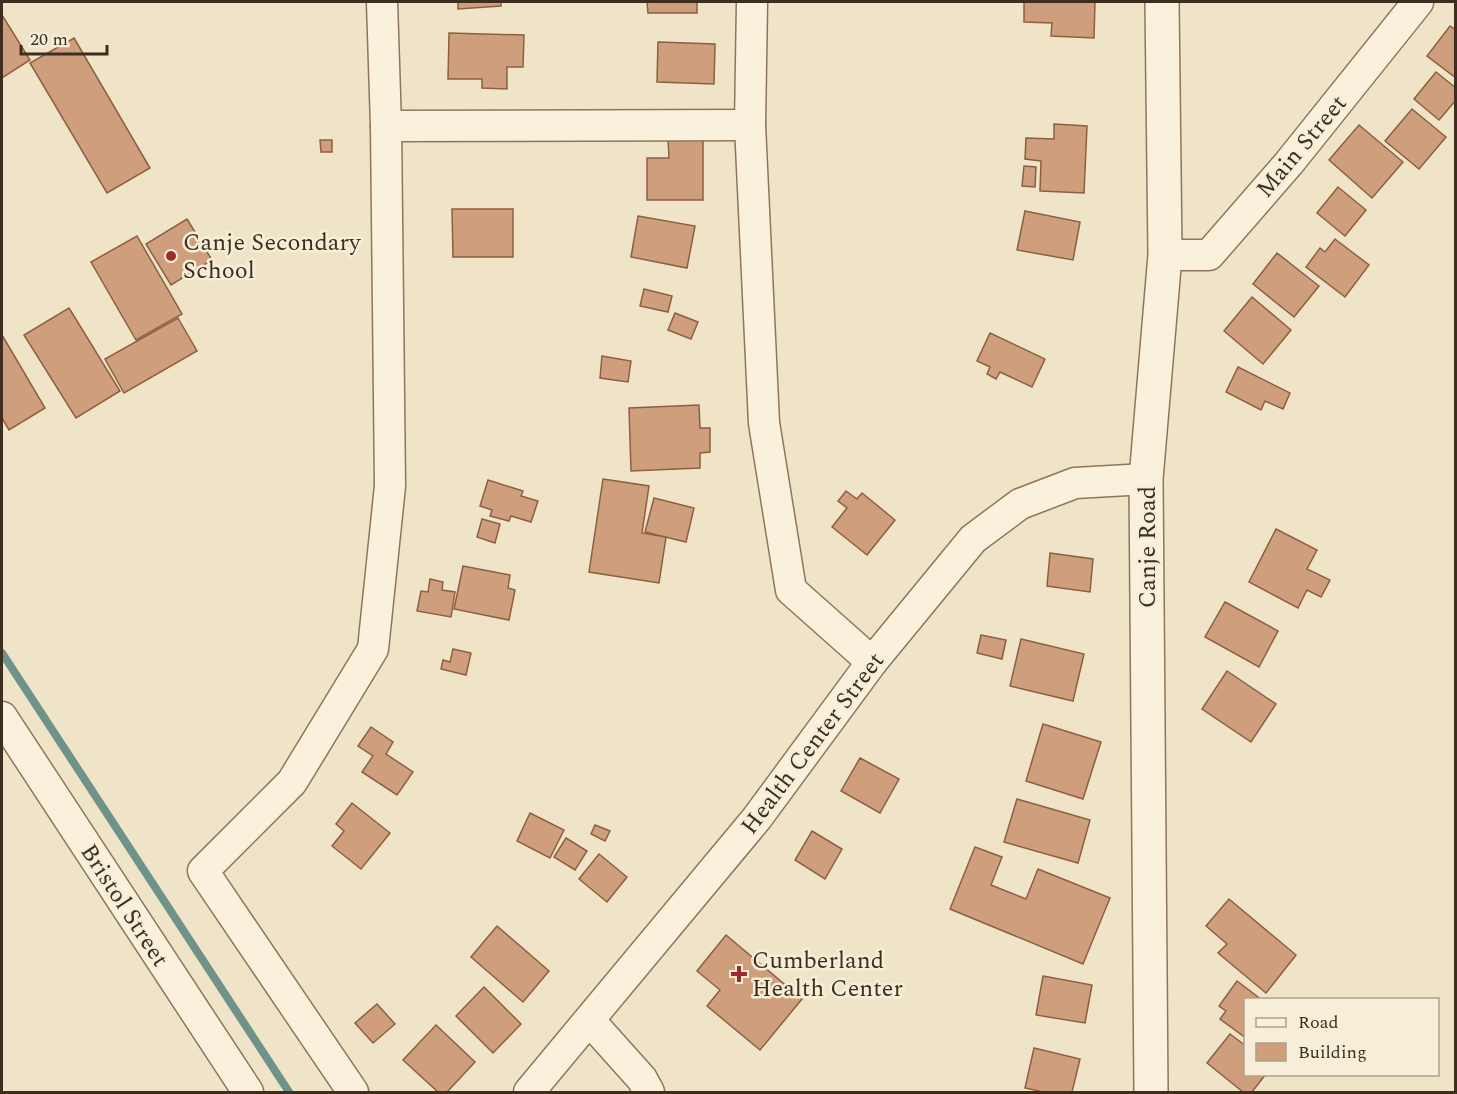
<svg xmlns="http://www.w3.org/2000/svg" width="1457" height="1094" viewBox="0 0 1457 1094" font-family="Spectral,serif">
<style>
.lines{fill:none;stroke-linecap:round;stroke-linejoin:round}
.stream{stroke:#6f938a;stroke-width:8}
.building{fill:#cf9f7d;stroke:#8d5f41;stroke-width:1.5}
.minor-casing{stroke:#8d765c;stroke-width:33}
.tertiary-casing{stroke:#8d765c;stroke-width:36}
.minor{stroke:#faf1dc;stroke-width:30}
.tertiary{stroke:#faf1dc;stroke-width:33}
.poi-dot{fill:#9e2a2b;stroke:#f7eed8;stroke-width:2}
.labels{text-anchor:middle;stroke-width:5;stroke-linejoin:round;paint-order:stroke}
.street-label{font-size:24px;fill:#3d2e20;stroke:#f7eed8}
.poi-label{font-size:24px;fill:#3d2e20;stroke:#f7eed8;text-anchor:start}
</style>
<rect width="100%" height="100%" fill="#f0e4c8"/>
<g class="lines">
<polyline class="stream" points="2,653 289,1092"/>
</g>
<g class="building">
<polygon points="458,2 501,2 501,6 458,9"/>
<polygon points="647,2 697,2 697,13 648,13"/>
<polygon points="1024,2 1095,2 1094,38 1051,36 1052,23 1024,22"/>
<polygon points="2,15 30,60 2,78"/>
<polygon points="1450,26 1456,30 1456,78 1427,56"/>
<polygon points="449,33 524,35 523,67 507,67 507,89 482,88 482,79 448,79"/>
<polygon points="74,38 150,168 107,193 30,63"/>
<polygon points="658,42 715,44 714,84 657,82"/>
<polygon points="1436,72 1456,88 1456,100 1439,120 1414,99"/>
<polygon points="1412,109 1446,137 1419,169 1385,141"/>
<polygon points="1054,124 1087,126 1084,193 1040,191 1041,161 1025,159 1026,138 1054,139"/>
<polygon points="1359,125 1403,162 1372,198 1329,160"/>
<polygon points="668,139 703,139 703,200 647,200 647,158 669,158"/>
<polygon points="320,140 332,140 332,152 321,152"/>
<polygon points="1024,166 1036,167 1035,187 1022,186"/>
<polygon points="1338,187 1366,210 1345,236 1317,213"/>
<polygon points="452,209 513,209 513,257 453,257"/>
<polygon points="1025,211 1080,222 1073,260 1017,250"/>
<polygon points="638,216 695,226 687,268 631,257"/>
<polygon points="187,219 212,260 171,285 146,244"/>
<polygon points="137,236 182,314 136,340 91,262"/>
<polygon points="1335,239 1369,265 1345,297 1306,267 1320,248 1325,252"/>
<polygon points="1277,253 1319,286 1294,317 1253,284"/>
<polygon points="644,289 672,296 668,312 640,306"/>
<polygon points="1252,297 1291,330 1263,364 1224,331"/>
<polygon points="69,308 120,391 76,418 24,335"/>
<polygon points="675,313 698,322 691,339 668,330"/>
<polygon points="178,318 197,351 124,393 105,359"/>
<polygon points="990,333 1045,359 1032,387 1000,372 996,379 987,374 990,367 977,361"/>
<polygon points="2,335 45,408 9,430 2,418"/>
<polygon points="602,356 631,361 628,382 600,378"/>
<polygon points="1238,367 1290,393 1283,409 1265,401 1261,410 1226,392"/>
<polygon points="699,405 700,428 710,428 710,452 700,453 700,468 631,471 629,408"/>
<polygon points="603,479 649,486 642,533 666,537 659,583 589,572"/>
<polygon points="488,480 523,491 521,496 538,501 531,522 511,516 509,521 490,516 492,510 480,506"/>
<polygon points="846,491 857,499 862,493 895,520 867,555 832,527 847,508 838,501"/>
<polygon points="654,498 694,508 686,542 645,532"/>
<polygon points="482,519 500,524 495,543 477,537"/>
<polygon points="1276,529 1317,550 1307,569 1330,580 1321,597 1307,590 1298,608 1249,582"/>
<polygon points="1050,553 1093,559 1090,592 1047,586"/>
<polygon points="463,566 510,575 508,588 515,590 509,620 454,609"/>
<polygon points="430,579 443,582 442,590 455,592 451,617 417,611 421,591 428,592"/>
<polygon points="1225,602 1278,631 1259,667 1205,637"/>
<polygon points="981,635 1006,640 1002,659 977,653"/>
<polygon points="1021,639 1084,654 1073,701 1010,686"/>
<polygon points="453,649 471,653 466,675 441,669 443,660 450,662"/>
<polygon points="1227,671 1276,704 1251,742 1202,709"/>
<polygon points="1043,724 1101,742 1083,799 1026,781"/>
<polygon points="371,727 393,742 386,754 413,772 397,795 362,772 373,756 358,746"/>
<polygon points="860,758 899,779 880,813 841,791"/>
<polygon points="1017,799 1090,820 1078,863 1004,842"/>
<polygon points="352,803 390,833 361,869 332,846 344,831 336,824"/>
<polygon points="530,813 564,830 550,858 517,841"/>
<polygon points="595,825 610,831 605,841 591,834"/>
<polygon points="812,831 842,849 825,879 795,860"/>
<polygon points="566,838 587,851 575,870 554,857"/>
<polygon points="975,847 1002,857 991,885 1026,899 1038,869 1110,898 1083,964 950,909"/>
<polygon points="599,854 627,877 607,902 579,879"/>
<polygon points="1229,899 1296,955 1266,993 1218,953 1227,944 1206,926"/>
<polygon points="497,926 549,971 523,1002 471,957"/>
<polygon points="726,935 802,999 760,1050 707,1006 720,990 697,971"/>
<polygon points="1043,976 1092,985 1085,1023 1036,1015"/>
<polygon points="1237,981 1262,1000 1246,1000 1246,1038 1220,1019 1226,1011 1219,1006"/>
<polygon points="484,987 521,1024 493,1053 456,1016"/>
<polygon points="377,1004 395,1024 373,1043 355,1023"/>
<polygon points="436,1025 475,1062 447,1092 438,1092 403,1060"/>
<polygon points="1230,1034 1246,1046 1246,1074 1266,1074 1252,1092 1243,1092 1207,1063"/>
<polygon points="1034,1048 1080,1059 1072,1092 1043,1092 1025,1088"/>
</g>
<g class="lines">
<g class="minor-casing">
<g id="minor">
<polyline points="752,2 750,125 764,423 791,590 872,662"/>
<polyline points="386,126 750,125"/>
<polyline points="1165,255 1209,255 1289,163 1418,2"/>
<polyline points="2,717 248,1092"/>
<polyline points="590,1021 642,1079 649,1092"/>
<polyline points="353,1092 203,871 292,782 373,649 390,486 386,126 382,2"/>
<polyline points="529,1092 757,818 872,662 973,539 1020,504 1075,483 1146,479"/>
</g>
</g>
<g class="tertiary-casing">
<polyline id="tertiary" points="1151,1092 1146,479 1165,255 1162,2"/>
</g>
<use href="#minor" class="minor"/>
<use href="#tertiary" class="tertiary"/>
</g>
<g class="poi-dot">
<circle cx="171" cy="256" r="6"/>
<path d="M736 965h6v6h6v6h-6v6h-6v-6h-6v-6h6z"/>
</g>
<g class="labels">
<g class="street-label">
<text transform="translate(1301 146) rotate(-50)" y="8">Main Street</text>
<text transform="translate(1147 547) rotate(-90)" y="8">Canje Road</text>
<text transform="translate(812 743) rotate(-53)" y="8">Health Center Street</text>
<text transform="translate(125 905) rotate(57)" y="8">Bristol Street</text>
</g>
<g class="poi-label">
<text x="183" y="250">Canje Secondary<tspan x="183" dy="28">School</tspan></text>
<text x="752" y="968">Cumberland<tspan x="752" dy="28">Health Center</tspan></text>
</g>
</g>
<rect width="1457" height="1094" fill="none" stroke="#3d2e20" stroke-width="6"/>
<rect x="1244" y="998" width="195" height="78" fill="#f7eed8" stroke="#ada18e" stroke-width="1.5"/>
<rect x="1256" y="1018" width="30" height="9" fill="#faf1dc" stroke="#ada18e" stroke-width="1.5"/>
<text x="1298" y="1028" font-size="18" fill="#3d2e20">Road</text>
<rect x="1256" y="1043" width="30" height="18" fill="#cf9f7d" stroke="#ada18e" stroke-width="1.5"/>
<text x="1298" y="1058" font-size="18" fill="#3d2e20">Building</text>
<path d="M21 45v9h86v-9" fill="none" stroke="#3d2e20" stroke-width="3"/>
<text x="30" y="45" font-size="18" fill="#3d2e20" stroke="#f7eed8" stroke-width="4.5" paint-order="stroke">20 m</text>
</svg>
